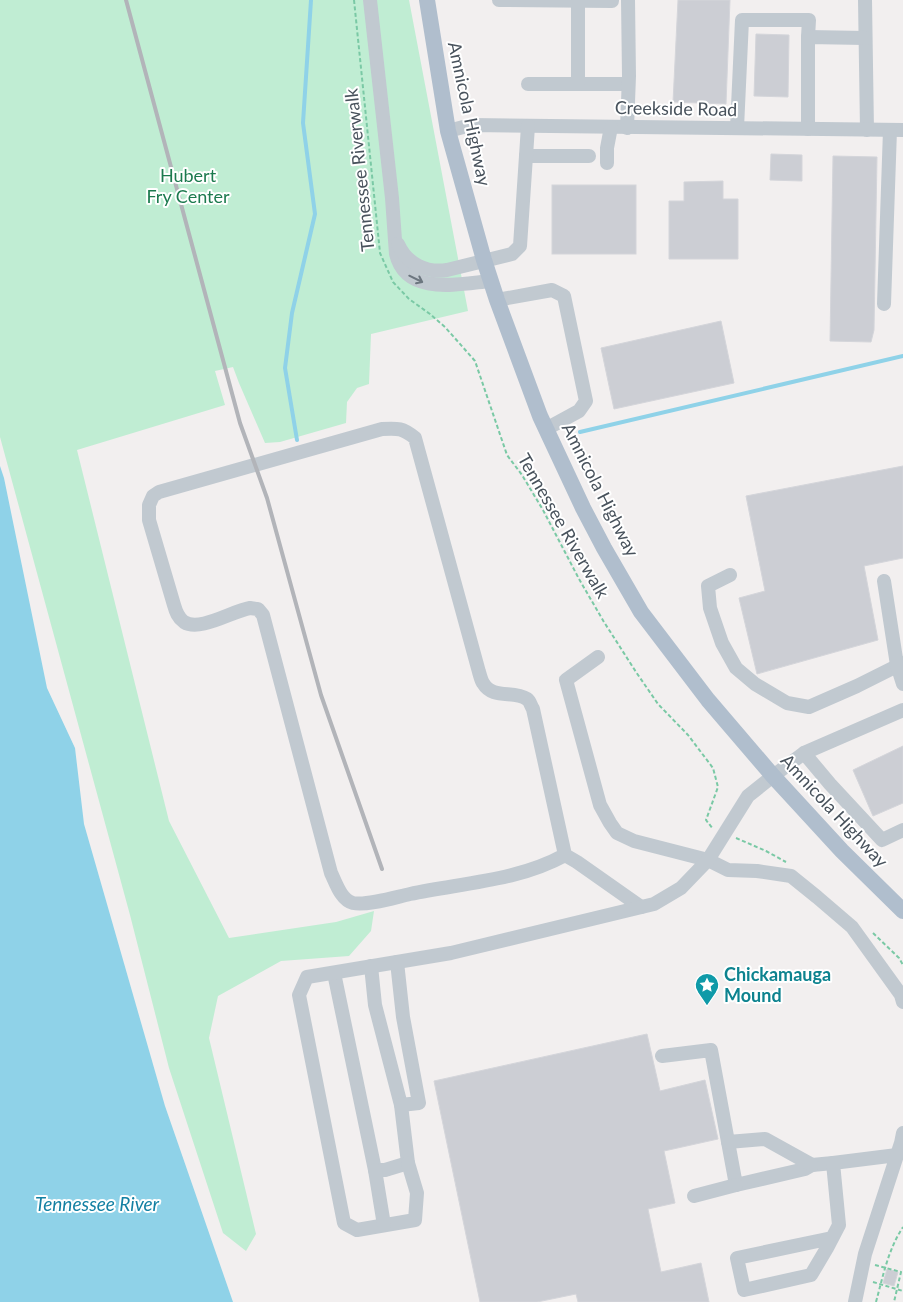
<svg xmlns="http://www.w3.org/2000/svg" width="903" height="1302" viewBox="0 0 903 1302" font-family="Lato,sans-serif">
<style>
.green{fill:#c0edd3}
.water{fill:#8fd2e8}
.lines{fill:none;stroke-linecap:round;stroke-linejoin:round}
.stream{stroke:#8fd2e8;stroke-width:4}
.building{fill:#ccced4;stroke:#d4d5da}
.path{stroke:#7ac9a5;stroke-width:2;stroke-dasharray:4 2.5;stroke-linecap:butt}
.minor{stroke:#c1c9d0;stroke-width:14}
.major{stroke:#b0becd;stroke-width:16}
.rail{stroke:#b2b4b9;stroke-width:4}
.oneway{stroke:#6c767f}
.labels{text-anchor:middle;stroke-width:4;stroke-linejoin:round;paint-order:stroke}
.street-label{font-size:18px;fill:#48525c;stroke:#fff}
.park-label{font-size:18px;fill:#1c7a4e;stroke:#fff}
.culture-label{font-size:18px;font-weight:bold;fill:#0d838f;stroke:#fff;text-anchor:start}
.water-label{font-size:19px;font-style:italic;fill:#1380a3;stroke:#fff}
</style>
<rect width="100%" height="100%" fill="#f2efef"/>
<polygon class="green" points="0,0 409,0 468,311 371,334 369,384 357,388 347,402 346,423 280,442 265,443 239,383 233,367 215,371 225,405 77,450 169,821 229,938 336,922 374,911 371,931 349,956 281,961 218,996 209,1038 256,1234 246,1251 223,1233 169,1068 130,915 0,437"/>
<polygon class="water" points="0,466 4,478 47,688 75,748 84,824 165,1106 233,1302 0,1302"/>
<g class="lines">
<g class="stream">
<polyline points="580,432 903,356"/>
<polyline points="297,440 285,368 292,313 315,214 303,123 311,0"/>
</g>
</g>
<g class="building">
<polygon points="678,0 730,0 726,104 673,102"/>
<polygon points="756,34 789,35 788,97 754,96"/>
<polygon points="771,154 802,155 802,181 770,180"/>
<polygon points="833,156 877,157 874,330 871,342 830,341"/>
<polygon points="723,181 723,199 738,199 738,259 669,259 669,201 684,201 684,182"/>
<rect x="552" y="185" width="84" height="69"/>
<polygon points="721,321 734,383 614,409 601,348"/>
<polygon points="903,466 903,558 864,566 878,640 757,674 739,598 765,591 746,496"/>
<polygon points="903,746 903,803 873,816 853,770"/>
<polygon points="647,1034 660,1091 705,1080 718,1139 664,1151 675,1203 648,1209 661,1272 701,1263 709,1302 578,1302 576,1294 537,1302 480,1302 434,1081"/>
<polygon points="887,1269 898,1272 894,1286 883,1283"/>
</g>
<g class="lines">
<g class="path">
<polyline points="354,0 380,253 393,282 409,299 430,314 445,327 475,361 507,455 522,475 543,510 579,579 604,622 636,672 658,704 688,735 713,768 718,787 706,820 713,829"/>
<polyline points="736,838 766,851 786,862"/>
<polyline points="873,933 899,958 903,965"/>
<polyline points="875,1265 901,1272 894,1302"/>
<polyline points="873,1282 903,1291"/>
<path d="M876 1302C883 1276 888 1250 903 1227"/>
</g>
<g class="minor">
<path d="M370 0 392 198 396 254C406 296 458 284 490 281"/>
<polyline points="499,0 612,1"/>
<polyline points="865,0 867,130"/>
<polyline points="578,1 578,84 628,84"/>
<polyline points="528,84 578,84"/>
<polyline points="627,128 629,76 628,0"/>
<polyline points="737,128 742,20 809,20 808,37"/>
<polyline points="808,129 808,37 865,38"/>
<polyline points="448,131 471,125 903,130"/>
<polyline points="526,156 589,156"/>
<polyline points="607,163 607,148 611,127"/>
<path d="M398 244C407 264 426 273 447 270L512 254 520 246 528 126"/>
<polyline points="497,300 552,290 564,296 586,401 579,411 546,429"/>
<polyline points="884,304 890,130"/>
<polyline points="730,575 708,586 710,608 722,643 736,668 755,684 787,703 809,707 857,686 903,663"/>
<polyline points="884,581 897,665 903,684"/>
<polyline points="598,657 566,680 600,805 610,823 617,833 634,841 708,860 728,870 757,871 791,876 817,897 852,927 901,995 903,1002"/>
<polyline points="804,753 830,784 882,840 903,830"/>
<path d="M565 855C518 881 462 883 410 894 396 897 367 906 353 903 341 900 336 883 331 873L263 615 258 609C257 609 250 608 250 608 232 611 200 632 184 622 178 618 176 612 174 605L149 520V505L153 496 159 492 382 429C398 428 403 428 415 438L479 672C480 675 481 680 483 683 493 700 513 690 527 699 530 701 531 706 533 709L565 855 577 862 641 907"/>
<polyline points="371,966 375,1005 401,1105"/>
<polyline points="334,973 375,1170 385,1170 408,1163 401,1105 419,1103 403,1017 397,962"/>
<polyline points="662,1056 711,1050 736,1185 805,1169 812,1165 833,1163"/>
<polyline points="728,1142 765,1139 812,1165"/>
<polyline points="408,1163 417,1193 415,1220 357,1230 344,1223 299,995 307,977 451,953 654,904 681,888 708,860 748,796 773,776 804,753 903,710"/>
<polyline points="375,1170 384,1225"/>
<polyline points="694,1196 736,1185"/>
<polyline points="832,1238 737,1258 744,1290 811,1275 827,1248 839,1225 833,1163 897,1155"/>
<polyline points="855,1302 865,1254 901,1143 903,1133"/>
</g>
<polyline class="major" points="427,0 448,131 484,260 497,300 540,416 583,508 604,548 641,612 708,700 773,776 842,851 903,911"/>
<polyline class="rail" points="126,0 240,423 267,498 321,695 382,869"/>
</g>
<defs><path id="oneway-shaft" d="M-6 0H5M1.5-3L5.5 0L1.5 3" fill="none" stroke-width="1.6" stroke-linecap="round" stroke-linejoin="round" transform="scale(1.25)"/></defs>
<use class="oneway" href="#oneway-shaft" transform="translate(416 279) rotate(26)"/>
<defs>
<g id="sight-pin" transform="scale(1.25)"><path d="M0 17L-7.5 6A9.5 9.5 0 1 1 7.5 6Z" fill="#0f9aa8" stroke="#fff"/><path d="M0-6L1.8-2.2L6-1.7L2.9 1.2L3.7 5.4L0 3.3L-3.7 5.4L-2.9 1.2L-6-1.7L-1.8-2.2Z" fill="#fff"/></g>
</defs>
<g fill-rule="evenodd">
<use href="#sight-pin" x="707" y="985"/>
</g>
<g class="labels">
<g class="street-label">
<text transform="translate(676 109) rotate(1)" y="6">Creekside Road</text>
<text transform="translate(469 114) rotate(78)" y="6">Amnicola Highway</text>
<text transform="translate(360 170) rotate(-96)" y="6">Tennessee Riverwalk</text>
<text transform="translate(600 490) rotate(63)" y="6">Amnicola Highway</text>
<text transform="translate(563 526) rotate(60)" y="6">Tennessee Riverwalk</text>
<text transform="translate(834 811) rotate(47)" y="6">Amnicola Highway</text>
</g>
<g class="park-label">
<text x="188" y="182">Hubert<tspan x="188" dy="21">Fry Center</tspan></text>
</g>
<g class="culture-label">
<text x="724" y="981">Chickamauga<tspan x="724" dy="21">Mound</tspan></text>
</g>
<g class="water-label">
<text x="97" y="1211">Tennessee River</text>
</g>
</g>
</svg>
